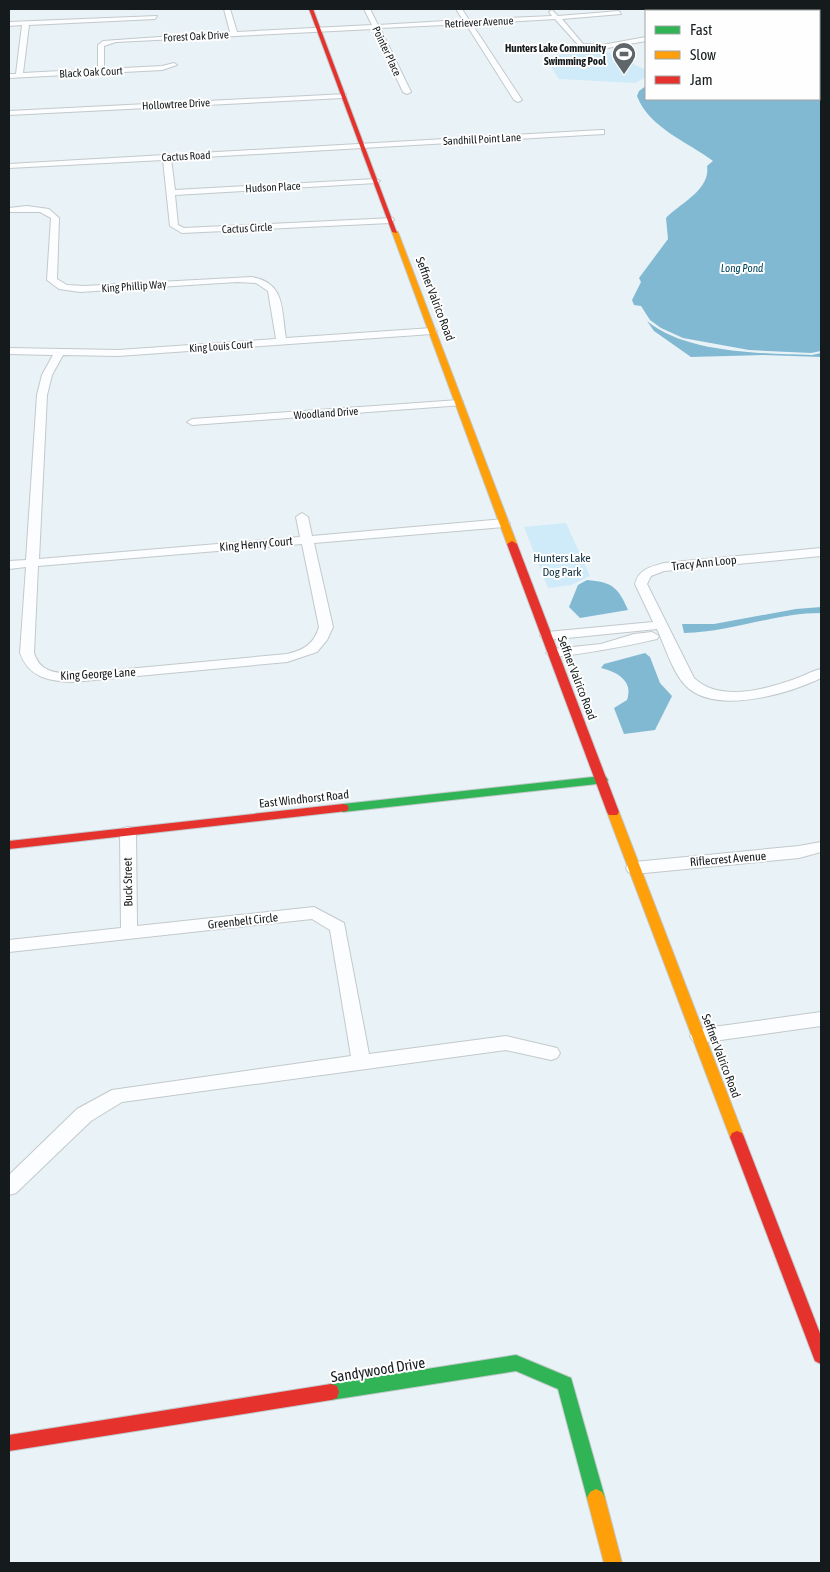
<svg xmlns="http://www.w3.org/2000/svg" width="830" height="1572" viewBox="0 0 830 1572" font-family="'Asap Condensed',sans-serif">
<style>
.green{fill:#cfeaf8}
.water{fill:#82b9d2}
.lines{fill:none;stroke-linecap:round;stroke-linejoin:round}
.street-casing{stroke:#c2c9cc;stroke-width:2}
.fast-casing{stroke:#c2c9cc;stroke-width:2}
.slow-casing{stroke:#c2c9cc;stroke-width:2}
.jam-casing{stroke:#c2c9cc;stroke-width:2}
.street{fill:#fcfdfe;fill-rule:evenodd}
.fast{fill:#30b455;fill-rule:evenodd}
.slow{fill:#ff9f0a;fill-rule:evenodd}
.jam{fill:#e5322d;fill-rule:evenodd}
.labels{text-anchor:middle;stroke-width:4;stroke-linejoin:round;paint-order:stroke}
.far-street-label{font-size:11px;fill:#151b1d;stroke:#fefefe}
.far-poi-label{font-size:11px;font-weight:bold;fill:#151b1d;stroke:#fefefe;text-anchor:end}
.far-water-label{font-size:11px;font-style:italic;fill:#00445c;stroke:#fefefe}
.street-label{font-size:12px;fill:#151b1d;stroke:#fefefe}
.park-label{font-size:12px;fill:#0f3141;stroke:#fefefe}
.near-street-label{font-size:15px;fill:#151b1d;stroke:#fefefe}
</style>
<rect width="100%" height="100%" fill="#e9f2f6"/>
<g class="green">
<polygon points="583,48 601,49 646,70 646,77 635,83 559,79 546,59"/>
<polygon points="566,523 590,576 571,585 548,588 524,527"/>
</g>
<g class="water">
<polygon points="678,9 813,9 816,11 680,11"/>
<path d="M819 58H821V351L811 353 749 350 683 338 661 328 650 320 641 306 634 305 632 300 641 282 639 278 668 239 666 218C679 204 711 190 707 166L713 161C688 142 649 128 637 96L639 91 646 86V99H819Z"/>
<path d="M647 321C687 354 762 353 812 355L821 353V357L764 355 691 357 654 331Z"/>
<path d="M587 580C612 582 618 587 628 610L580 618 569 607 578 585Z"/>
<path d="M821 607V613C775 613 731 632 684 633L682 624H714L796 609Z"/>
<path d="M645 653 650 657 660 683 672 696 655 730 624 734 614 708 627 700C634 681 617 672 601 668L604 664Z"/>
</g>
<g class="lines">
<g class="street-casing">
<g id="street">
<polygon points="224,9 230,9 237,32 372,25 364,9 370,9 378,25 463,20 456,9 462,9 469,20 552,16 549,12 552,10 558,16 619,11 621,14 562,19 583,44 602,45 646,37 646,41 602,49 581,48 555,19 472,24 522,100 518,102 514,100 466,24 380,28 411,92 407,94 403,92 373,29 116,42 104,46 104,69 162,66 174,63 177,65 162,70 9,78 9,74 16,74 22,25 9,26 9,22 157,16 155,19 29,25 23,73 98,69 98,45 103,41 230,32"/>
<polygon points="346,94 343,98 9,115 9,111"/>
<polygon points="601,130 604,130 604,134 171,159 175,190 376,179 380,181 376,183 175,195 178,225 184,228 393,218 394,220 390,223 182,233 170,226 163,160 9,168 9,164"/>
<path d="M27 206 49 209 59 218 57 279 67 285 84 286 252 277C286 283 281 310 286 338L432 328 437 331 432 334 118 356 63 355 52 375 47 395 39 559 300 537 296 517 302 513 308 517 312 536 504 519 510 523 504 527 314 543 333 627 327 640 317 652 287 662 73 682C49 681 29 678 20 653L26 567 9 569V561L26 560 37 395 42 375 53 355 9 354V348L118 350 276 339 268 291 256 283 237 282 80 292 59 289 47 280 51 218 40 212H9V208ZM302 544 319 627C314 644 304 650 287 654L73 674C55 673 40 672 34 653L38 566Z"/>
<polygon points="459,400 463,401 463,405 192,425 187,422 192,419"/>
<path d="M821 548V556L664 571 651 576 647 584 694 678C719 702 763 690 792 680 802 677 811 671 821 669V678C788 694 714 716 685 685 672 671 665 646 657 629L547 640 540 636 547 632 653 622 635 584C639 569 650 567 664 563Z"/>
<path d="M652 632 659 636 657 639C622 647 589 653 553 657L546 653 553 649 601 644 634 634Z"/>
<polygon points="128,827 133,828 136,832 137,926 314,907 344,923 369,1054 506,1036 557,1048 560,1053 557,1058 551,1060 506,1050 122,1102 91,1121 16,1193 9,1195 9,1175 77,1109 112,1090 351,1056 330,930 312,919 9,952 9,940 121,928 120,832 123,828"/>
<polygon points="821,842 821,852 799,858 634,874 628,872 626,868 628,864 634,862 799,846"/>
<polygon points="821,1012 821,1026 699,1043 693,1041 690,1036 693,1031 699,1029"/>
</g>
</g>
<g class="fast-casing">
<g id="fast">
<polygon points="602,776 606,777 608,780 606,783 343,812 337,808 343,804"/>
<polygon points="516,1355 571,1378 605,1498 602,1504 596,1507 590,1504 587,1498 558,1389 516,1371 331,1400 325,1398 323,1392 325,1386 331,1384"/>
</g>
</g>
<g class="slow-casing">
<g id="slow">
<polygon points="395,230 398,232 517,544 515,546 512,547 507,544 392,232"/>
<polygon points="613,808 619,812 744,1137 742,1141 737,1143 732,1141 730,1137 607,812"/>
<polygon points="596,1489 602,1492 605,1498 622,1563 604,1563 587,1498 590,1492"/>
</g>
</g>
<g class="jam-casing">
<g id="jam">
<polygon points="309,9 313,9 397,233 392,232"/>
<polygon points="512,541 517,544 619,812 617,815 609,815 607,812 507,544"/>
<polygon points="343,804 347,805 349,808 347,811 9,849 9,841"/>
<polygon points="737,1131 742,1133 744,1137 821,1336 821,1364 815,1361 813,1356 730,1137 732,1133"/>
<polygon points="331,1384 337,1386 339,1392 337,1398 331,1400 9,1451 9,1435"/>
</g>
</g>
<use href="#street" class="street"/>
<use href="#fast" class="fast"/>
<use href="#slow" class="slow"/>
<use href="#jam" class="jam"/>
</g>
<defs>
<g id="stadium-pin" transform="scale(1.25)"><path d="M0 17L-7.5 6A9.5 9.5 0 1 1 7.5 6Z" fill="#5f6669" stroke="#fefefe"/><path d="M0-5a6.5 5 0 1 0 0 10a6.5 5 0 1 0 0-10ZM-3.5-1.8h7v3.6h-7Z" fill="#fff"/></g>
</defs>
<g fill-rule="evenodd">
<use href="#stadium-pin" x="624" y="54"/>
</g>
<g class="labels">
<g class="far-street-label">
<text transform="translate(479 22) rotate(-3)" y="4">Retriever Avenue</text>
<text transform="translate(196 36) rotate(-3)" y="4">Forest Oak Drive</text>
<text transform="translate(387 51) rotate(65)" y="4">Pointer Place</text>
<text transform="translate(91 72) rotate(-3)" y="4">Black Oak Court</text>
<text transform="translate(176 104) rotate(-3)" y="4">Hollowtree Drive</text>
<text transform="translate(482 139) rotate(-3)" y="4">Sandhill Point Lane</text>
<text transform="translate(186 156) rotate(-3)" y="4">Cactus Road</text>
<text transform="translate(273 187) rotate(-3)" y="4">Hudson Place</text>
<text transform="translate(247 228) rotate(-3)" y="4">Cactus Circle</text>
<text transform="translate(134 286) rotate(-4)" y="4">King Phillip Way</text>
<text transform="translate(221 346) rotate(-4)" y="4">King Louis Court</text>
<text transform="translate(326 413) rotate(-4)" y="4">Woodland Drive</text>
</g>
<g class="far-poi-label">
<text x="606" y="52">Hunters Lake Community<tspan x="606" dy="13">Swimming Pool</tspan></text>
</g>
<g class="far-water-label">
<text x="742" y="272">Long Pond</text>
</g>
<g class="street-label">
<text transform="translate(435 299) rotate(69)" y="4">Seffner Valrico Road</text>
<text transform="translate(256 544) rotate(-5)" y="4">King Henry Court</text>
<text transform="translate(704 563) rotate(-6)" y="4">Tracy Ann Loop</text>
<text transform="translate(98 674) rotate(-3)" y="4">King George Lane</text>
<text transform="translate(577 678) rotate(69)" y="4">Seffner Valrico Road</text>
<text transform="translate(304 799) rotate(-6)" y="4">East Windhorst Road</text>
<text transform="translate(728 859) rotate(-5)" y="4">Riflecrest Avenue</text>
<text transform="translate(128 882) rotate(-91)" y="4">Buck Street</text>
<text transform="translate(243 921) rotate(-6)" y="4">Greenbelt Circle</text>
<text transform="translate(721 1056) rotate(69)" y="4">Seffner Valrico Road</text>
</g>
<g class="park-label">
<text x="562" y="562">Hunters Lake<tspan x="562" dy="14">Dog Park</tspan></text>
</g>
<g class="near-street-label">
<text transform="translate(378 1370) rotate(-9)" y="5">Sandywood Drive</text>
</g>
</g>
<rect width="830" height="1572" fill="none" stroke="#151b1d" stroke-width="20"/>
<rect x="645" y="10" width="175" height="90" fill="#fefefe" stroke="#a1a3a4"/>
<rect x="655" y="26" width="25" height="8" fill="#30b455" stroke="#a1a3a4"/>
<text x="690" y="35" font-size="15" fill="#151b1d">Fast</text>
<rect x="655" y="51" width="25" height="8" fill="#ff9f0a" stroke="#a1a3a4"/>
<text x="690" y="60" font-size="15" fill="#151b1d">Slow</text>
<rect x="655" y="76" width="25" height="8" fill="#e5322d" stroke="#a1a3a4"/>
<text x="690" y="85" font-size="15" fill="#151b1d">Jam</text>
</svg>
